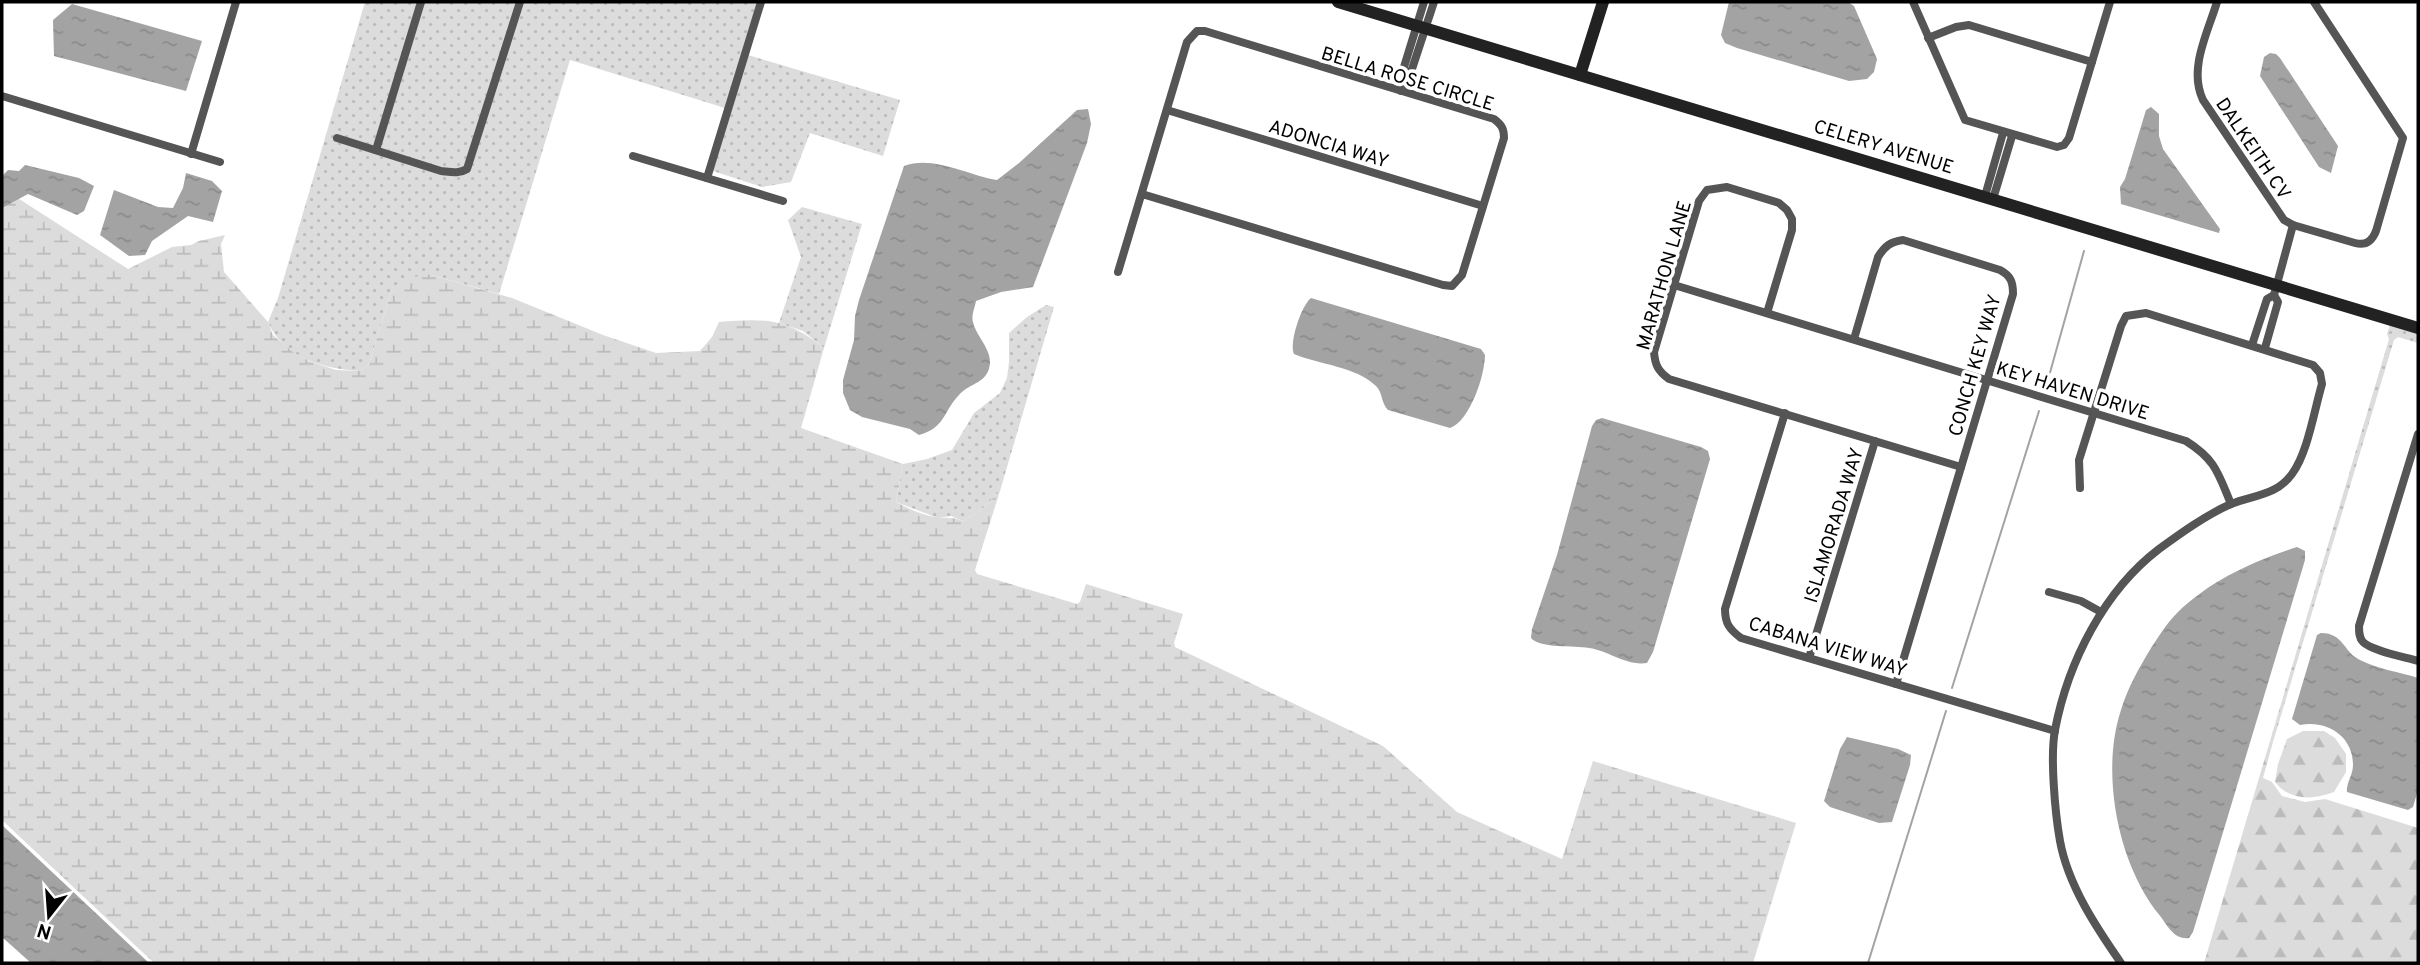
<svg xmlns="http://www.w3.org/2000/svg" width="2420" height="965" viewBox="0 0 2420 965" font-family="Overpass,sans-serif">
<style>
.grass{fill:url(#grass-dots)}
.forest{fill:url(#forest-firs)}
.wetland{fill:url(#wetland-marsh)}
.water{fill:url(#water-ripples)}
.lines{fill:none;stroke-linecap:round;stroke-linejoin:round}
.stream{stroke:#a3a3a3;stroke-width:2}
.street{stroke:#555;stroke-width:8}
.secondary{stroke:#222;stroke-width:12}
.labels{text-anchor:middle;stroke-width:7;stroke-linejoin:round;paint-order:stroke}
.street-label{font-size:19px;fill:#000;stroke:#fff}
</style>
<defs>
<pattern id="grass-dots" width="8" height="8" patternUnits="userSpaceOnUse" patternTransform="scale(1.75)"><rect width="8" height="8" fill="#dcdcdc"/><path d="M2 2h.1M6 6h.1" fill="none" stroke="#bbb" stroke-width="1.8" stroke-linecap="round"/></pattern>
<pattern id="forest-firs" width="22" height="20" patternUnits="userSpaceOnUse" patternTransform="scale(1.75)"><rect width="22" height="20" fill="#dcdcdc"/><path d="M5 1l3.5 6h-7zM16 11l3.5 6h-7z" fill="#bbb"/></pattern>
<pattern id="wetland-marsh" width="20" height="14" patternUnits="userSpaceOnUse" patternTransform="scale(1.75)"><rect width="20" height="14" fill="#dcdcdc"/><path d="M1 5h8M5 5V1M11 12h8M15 12V8" fill="none" stroke="#bbb"/></pattern>
<pattern id="water-ripples" width="26" height="14" patternUnits="userSpaceOnUse" patternTransform="scale(1.75)"><rect width="26" height="14" fill="#a3a3a3"/><path d="M2 4q2-2 4 0t4 0M15 11q2-2 4 0t4 0" fill="none" stroke="#8b8b8b"/></pattern>
</defs>
<rect width="100%" height="100%" fill="#fff"/>
<g class="grass">
<path d="M365 2H757L725 108 570 60 499 294 428 274 391 292 369 364 361 371C325 369 284 359 268 322L278 298Z"/>
<polygon points="748,55 900,100 883,156 810,133 791,182 762,187 713,171"/>
<polygon points="802,207 862,224 824,348 803,331 779,323 801,257 788,220"/>
<polygon points="1046,305 1054,307 1000,491 981,510 963,521 951,516 938,518 896,502 903,464 927,459 952,450 974,413 1000,393 1007,378 1009,362 1009,333 1027,317"/>
<polygon points="2390,324 2418,332 2418,343 2398,337 2394,340 2273,742 2270,741 2389,339 2387,334"/>
</g>
<g class="forest">
<path d="M2303 731H2324L2335 738 2346 754V772L2334 792C2312 800 2290 801 2275 782L2278 764 2287 739Z"/>
<polygon points="2270,741 2273,742 2263,778 2272,782 2282,796 2305,802 2325,799 2418,828 2418,963 2204,963"/>
</g>
<path class="wetland" d="M13 195 128 269 172 247 191 245 199 241 225 235 221 244 224 272 268 322 273 335 293 352 309 361 336 370 361 371 369 364 391 292 410 278 428 274 512 298 603 335 656 353 700 351 712 337 719 322C765 318 787 318 824 348L801 428 903 464 896 502C908 508 921 515 935 517 946 519 951 516 963 521L981 510 1000 491 975 570 977 574 1077 604 1080 602 1086 584 1183 614 1174 643 1175 647 1383 746 1457 812 1562 859 1593 761 1796 823 1753 963H154L2 820V201Z"/>
<g class="water">
<polygon points="1729,2 1848,2 1854,6 1877,59 1874,72 1867,79 1849,81 1737,48 1725,43 1721,35"/>
<polygon points="72,4 202,41 186,91 54,56 53,20"/>
<polygon points="2270,53 2276,54 2280,58 2338,146 2331,173 2319,167 2260,76 2264,57"/>
<polygon points="2151,107 2159,114 2159,136 2163,149 2220,229 2219,233 2121,204 2120,187 2125,179 2146,110"/>
<path d="M1088 109 1091 124 1087 143 1033 287 1001 292 976 301C975 307 971 316 973 322 976 336 990 347 990 362 989 384 970 382 959 395 942 413 946 427 919 435L910 429 862 417 850 410 843 393V380L854 340 855 316 859 300 904 166C933 155 967 175 997 180L1019 163 1077 110Z"/>
<polygon points="25,165 79,178 94,186 84,211 77,215 28,194 2,208 2,176 8,170 19,171"/>
<polygon points="186,173 212,181 222,191 213,222 188,216 152,241 145,255 129,256 100,235 114,190 158,207 173,208 183,188"/>
<path d="M1311 298 1481 349 1485 355C1485 375 1470 421 1450 428L1388 410C1381 403 1383 393 1376 386 1355 366 1320 365 1294 354 1289 343 1301 306 1311 298Z"/>
<path d="M1602 418 1701 447 1708 451 1710 459 1653 652 1647 663C1625 666 1610 651 1589 648 1574 645 1541 649 1531 638L1532 629 1557 555 1592 426 1596 420Z"/>
<path d="M2297 547 2305 551V560L2193 932 2189 938C2175 940 2168 927 2161 917 2118 866 2100 773 2121 710 2128 687 2139 668 2151 648 2159 636 2167 623 2177 613 2211 580 2252 562 2297 547Z"/>
<path d="M2321 633C2344 633 2344 653 2360 660 2377 669 2400 672 2418 678V790L2413 807 2408 810 2347 792C2346 783 2353 775 2353 765 2353 736 2327 720 2300 725L2292 719 2317 635Z"/>
<polygon points="1847,737 1898,749 1911,755 1910,765 1892,822 1879,823 1830,807 1824,801 1840,749"/>
<polygon points="2,825 149,963 31,963 2,937"/>
</g>
<g class="lines">
<g class="stream">
<polyline points="2046,387 2084,251"/>
<polyline points="1952,688 2039,411"/>
<polyline points="1868,963 1946,711"/>
</g>
<g class="street">
<polyline points="1913,2 1965,120 2057,147 2064,145 2069,138 2110,2"/>
<path d="M2217 2C2208 32 2188 69 2203 100L2284 220 2293 225 2355 243C2366 246 2372 241 2376 231L2403 138 2314 2"/>
<polyline points="1928,38 1956,27 1969,25 2092,62"/>
<polyline points="1405,78 1412,69 1434,2"/>
<polyline points="1401,91 1405,78 1404,67 1424,2"/>
<polyline points="2,96 220,162"/>
<polyline points="1167,110 1483,206"/>
<path d="M337 138 441 171C451 172 459 174 467 169L520 2"/>
<polyline points="376,150 421,2"/>
<polyline points="191,154 236,2"/>
<polyline points="633,156 783,201"/>
<polyline points="707,178 761,2"/>
<polyline points="1985,196 2003,133"/>
<polyline points="1993,199 2012,136"/>
<path d="M1118 272 1187 42 1197 31H1205L1494 119C1502 125 1504 129 1504 138L1462 275 1452 286 1443 285 1142 194"/>
<path d="M1674 285 2186 441C2216 460 2218 473 2231 504"/>
<path d="M1767 313 1792 230V219L1787 210 1779 203 1727 187 1707 190 1699 201 1654 352C1655 365 1658 371 1669 379L1961 467"/>
<path d="M1854 339 1878 257C1885 246 1890 242 1903 240L2000 270C2011 276 2013 282 2013 294L1896 684"/>
<polyline points="2252,345 2267,299 2274,295"/>
<polyline points="2265,348 2278,302 2274,295 2293,225"/>
<path d="M1785 413 1725 609C1725 623 1729 629 1741 638L2055 731"/>
<path d="M2418 434 2359 626C2359 632 2359 638 2363 642 2372 651 2405 657 2418 661"/>
<path d="M2080 488 2079 460 2121 326 2126 316 2146 313 2313 365 2320 373 2322 384C2314 411 2308 452 2292 474 2276 496 2253 495 2231 504 2206 515 2181 533 2159 549 2104 591 2068 662 2055 730 2050 756 2055 813 2060 841 2068 885 2096 927 2121 963"/>
<polyline points="2049,592 2081,601 2101,612"/>
<polyline points="1809,658 1875,441"/>
</g>
<g class="secondary">
<polyline points="1338,2 2418,328"/>
<polyline points="1580,75 1603,2"/>
</g>
</g>
<g class="labels">
<g class="street-label">
<text transform="translate(1408 78) rotate(17)" y="7">BELLA ROSE CIRCLE</text>
<text transform="translate(1329 143) rotate(17)" y="7">ADONCIA WAY</text>
<text transform="translate(1884 146) rotate(17)" y="7">CELERY AVENUE</text>
<text transform="translate(2254 148) rotate(56)" y="7">DALKEITH CV</text>
<text transform="translate(1663 275) rotate(-74)" y="7">MARATHON LANE</text>
<text transform="translate(1974 365) rotate(-74)" y="7">CONCH KEY WAY</text>
<text transform="translate(2073 390) rotate(17)" y="7">KEY HAVEN DRIVE</text>
<text transform="translate(1833 525) rotate(-73)" y="7">ISLAMORADA WAY</text>
<text transform="translate(1828 646) rotate(17)" y="7">CABANA VIEW WAY</text>
</g>
</g>
<rect width="2420" height="965" fill="none" stroke="#000000" stroke-width="7"/>
<g transform="translate(49 916) rotate(197)" stroke="#ffffff" stroke-width="5" paint-order="stroke">
<path d="M0-5L12 26L0 18L-12 26Z" fill="#000000"/>
<text y="-10" font-size="19" font-weight="bold" text-anchor="middle" fill="#000000">N</text>
</g>
</svg>
